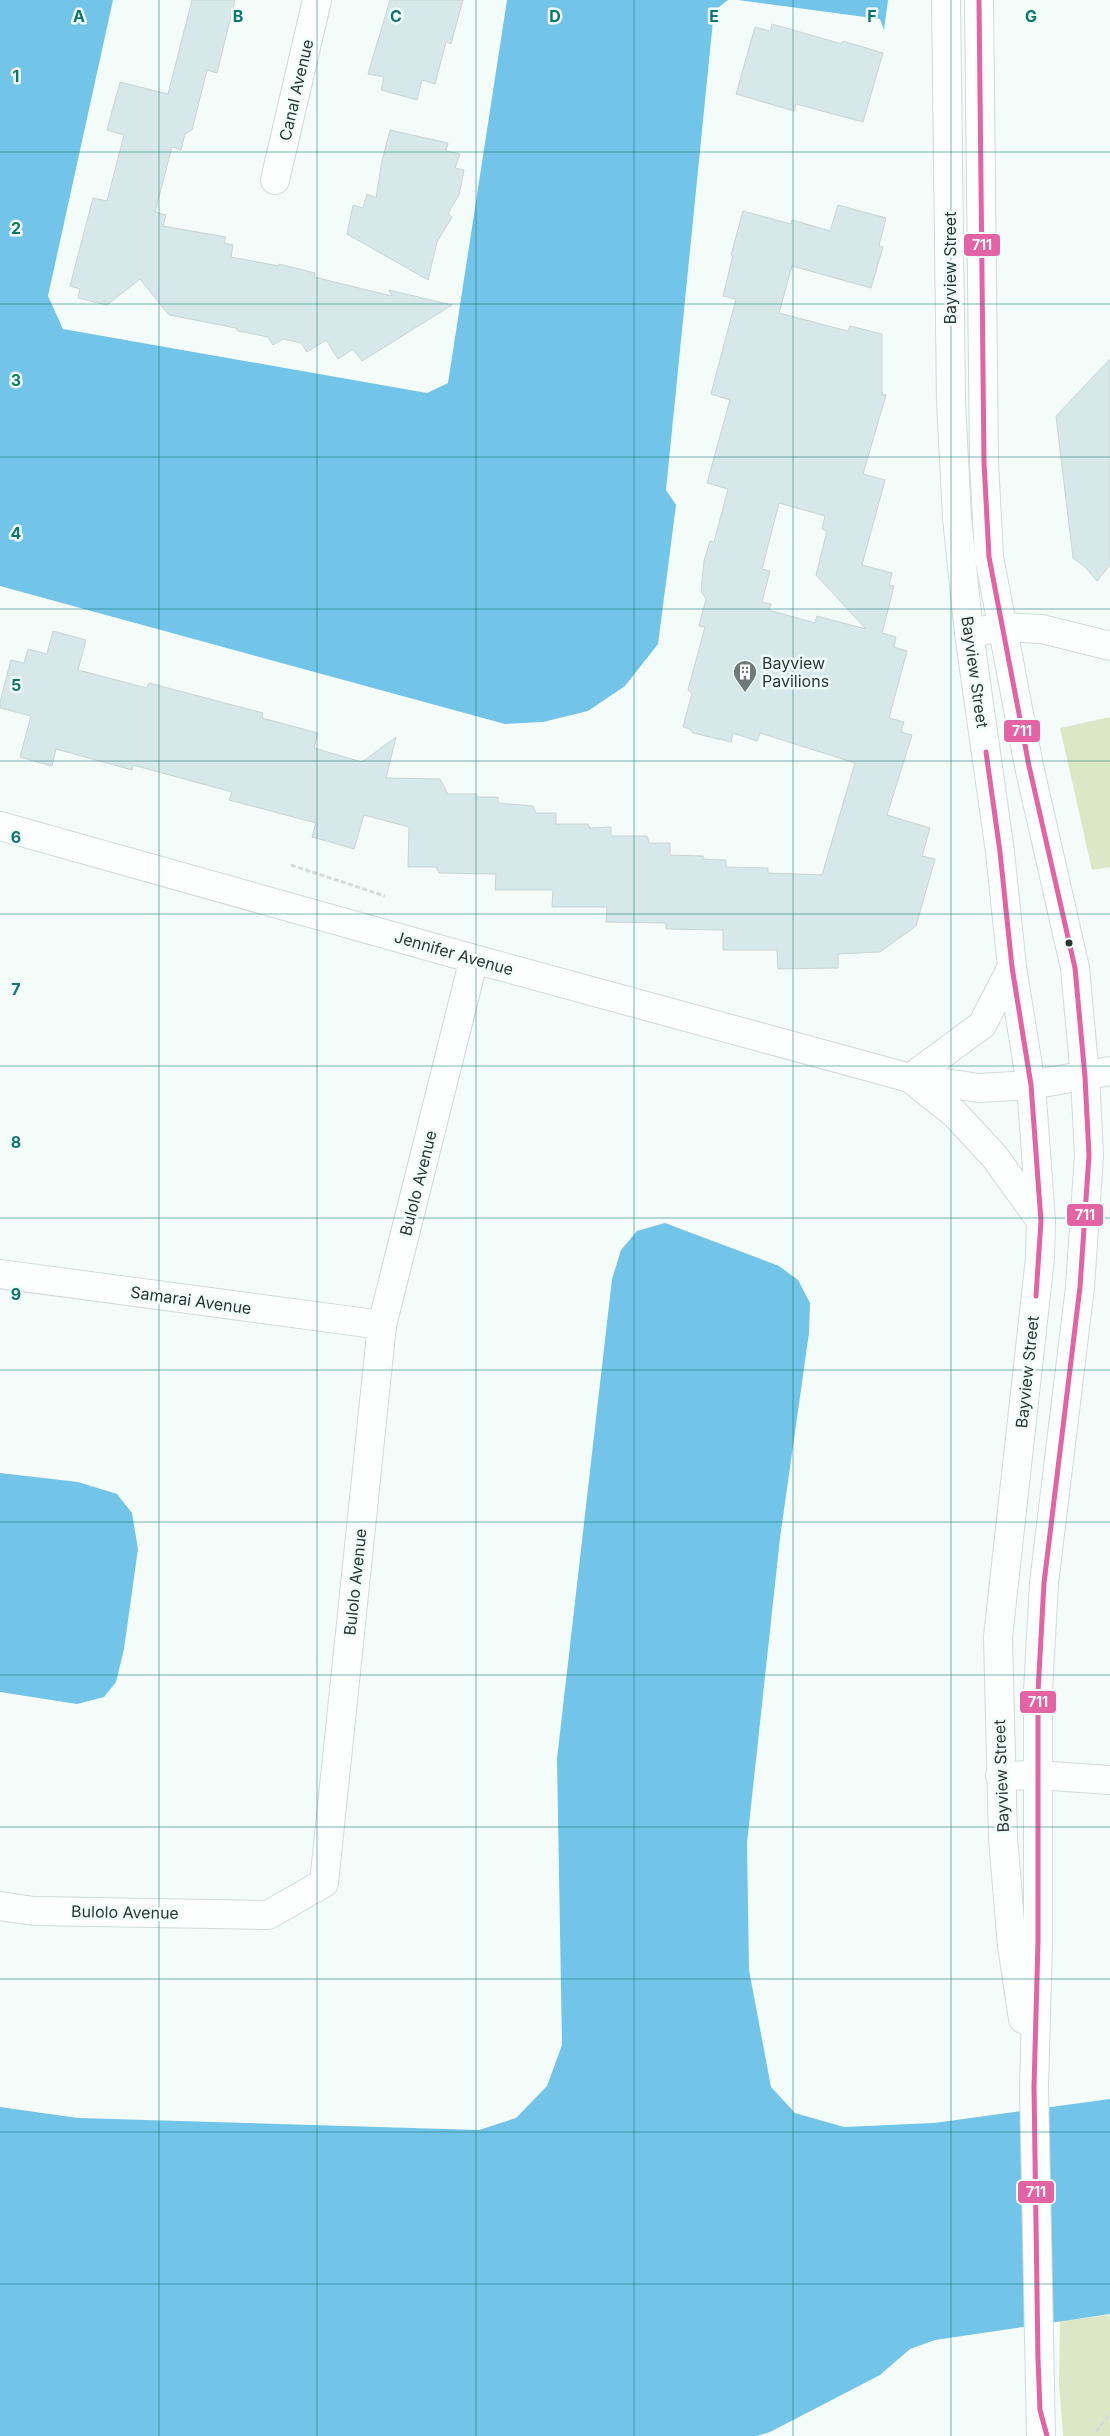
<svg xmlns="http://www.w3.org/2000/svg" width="1110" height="2436" viewBox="0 0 1110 2436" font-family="Inter,sans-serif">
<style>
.green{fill:#dce7c6}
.water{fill:#72c4e8}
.building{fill:#d6e8e9;stroke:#cad4d4;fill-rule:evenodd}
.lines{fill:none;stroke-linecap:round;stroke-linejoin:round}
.minor-casing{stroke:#d0dad8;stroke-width:30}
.major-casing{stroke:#d0dad8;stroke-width:30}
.path{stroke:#d7dad8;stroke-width:3;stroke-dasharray:5 2.5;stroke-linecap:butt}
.minor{stroke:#fdfffe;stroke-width:28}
.major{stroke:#fdfffe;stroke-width:28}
.bus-1-casing{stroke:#f1fffb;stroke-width:9}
.bus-1{stroke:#e463a4;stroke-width:5}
.grid{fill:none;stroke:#0f766e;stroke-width:1;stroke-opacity:0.55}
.bus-dot{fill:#293633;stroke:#f1fffb;stroke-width:2}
.labels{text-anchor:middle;stroke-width:5;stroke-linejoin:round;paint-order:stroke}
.street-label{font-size:16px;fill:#293633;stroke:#f1fffb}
.poi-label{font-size:16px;fill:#293633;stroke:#f1fffb;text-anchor:start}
.grid-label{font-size:16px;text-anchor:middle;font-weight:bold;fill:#0f766e;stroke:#f1fffb;stroke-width:5;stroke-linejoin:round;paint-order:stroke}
.line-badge{stroke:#f1fffb;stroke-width:2}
.badge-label{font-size:14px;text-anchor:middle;font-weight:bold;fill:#fff}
</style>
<rect width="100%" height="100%" fill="#f4fcfa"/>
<g class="green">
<polygon points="1110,717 1110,867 1092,870 1060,728"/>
<polygon points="1110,2315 1110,2436 1063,2436 1059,2384 1060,2321"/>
</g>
<g class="water">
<polygon points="0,0 113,0 48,296 63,329 427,393 448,383 507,0 728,0 714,11 666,490 676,505 658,644 625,686 588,711 543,722 505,724 0,586"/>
<polygon points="738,0 888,0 884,30 880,19"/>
<polygon points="665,1223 779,1266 798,1280 810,1303 809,1333 780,1538 747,1843 749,1970 771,2087 795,2113 844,2127 934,2123 1110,2099 1110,2314 935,2340 910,2349 880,2375 770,2432 757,2436 0,2436 0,2107 78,2118 479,2130 516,2118 547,2086 562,2045 557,1759 612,1279 621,1250 637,1231"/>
<polygon points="0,1473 78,1482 117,1494 132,1513 138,1549 124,1649 116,1682 104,1697 77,1704 0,1692"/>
</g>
<g class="building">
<polygon points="192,0 235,0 217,73 207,70 192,130 185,134 181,150 172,147 155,212 166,215 163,226 226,237 224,243 233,245 231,257 279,266 279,264 315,273 314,277 392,296 389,290 452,305 362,361 353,349 338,359 326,340 307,352 301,343 283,339 273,345 268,337 238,331 236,328 169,315 140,279 107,305 78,298 80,289 70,286 93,198 107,201 124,135 107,130 120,82 168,94"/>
<polygon points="390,0 463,0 451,44 446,42 435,84 422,80 417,100 381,90 384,77 368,74"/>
<polygon points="772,24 842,44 843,41 883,53 863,122 796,104 794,111 736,94 755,27 770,31"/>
<polygon points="390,130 448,143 446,151 460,154 455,168 464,170 459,195 448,213 452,217 437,242 428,280 347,234 353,205 363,208 367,194 376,198 382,161"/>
<path d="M838 205 886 218 879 246 883 247 871 288 792 266 779 313 848 331 850 326 882 334V394L886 395 863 474 885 480 862 565 892 573 889 585 894 586 882 633 896 637 894 647 907 651 889 718 904 722 901 732 912 735 887 815 930 828 922 856 935 859 916 926 880 952 838 954V968L778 969 777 950H723V930L666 929V923L606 922 607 907H552L553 890H495L496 874 439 873 436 867H408L409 827 364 815 354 849 312 837 316 823 229 800 232 792 133 765 132 770 56 749 52 766 20 757 31 716 0 708V702L11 660 24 663 28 649 47 654 53 631 86 640 78 670 147 688 149 683 263 713 262 718 318 733 314 748 362 762 396 737 386 778 440 779 448 794H476L477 797H498V803L533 806 536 813H556V824H588L590 828 611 827V836H647L649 843H670V855L703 856V859L726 860V867L768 868V873L822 875 855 763 760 733 757 741 733 733 731 742 693 733 690 729 683 727 692 693 688 690 705 627 699 626 706 599 701 591 704 561 710 541 714 542 728 489 707 483 730 400 711 394 736 299 723 296 733 255H731L743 211 791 224 792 220 830 231ZM779 503 825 516 822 529 827 531 816 575 866 629 817 616 815 623 769 610 771 604 762 602 770 571 762 569Z"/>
<polygon points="1110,359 1110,565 1097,581 1084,566 1073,558 1056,416"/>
</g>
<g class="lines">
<g class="minor-casing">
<g id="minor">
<polyline points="275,180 317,0"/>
<polyline points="969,633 1003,627 1042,629 1110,646"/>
<polyline points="0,826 474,959 910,1078 979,1088 1031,1085 1110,1071"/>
<polyline points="1012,967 982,1025 910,1078 955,1114 994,1156 1041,1221"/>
<polyline points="0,1274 382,1325"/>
<polyline points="1000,1776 1037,1775 1110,1780"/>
<polyline points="0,1906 34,1911 268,1915 324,1883 382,1325 474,959"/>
</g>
</g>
<g class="major-casing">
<g id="major">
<polyline points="946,0 951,401 957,518 969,633 1000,852 1012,967 1031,1085 1041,1221 1040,1258 998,1637 1003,1838 1012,1946 1023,2019"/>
<polyline points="979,0 984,462 989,557 1029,766 1075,968 1085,1077 1089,1155 1080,1287 1044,1583 1038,1692 1038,1942 1034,2087 1041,2436"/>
</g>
</g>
<g class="path">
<polyline points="291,865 385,896"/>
<polyline points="1096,2432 1110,2413"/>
</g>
<use href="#minor" class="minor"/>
<use href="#major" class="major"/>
<g class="bus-1-casing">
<g id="bus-1">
<polyline points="979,0 984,462 989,557 1029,766 1075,968 1085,1077 1089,1155 1080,1287 1044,1583 1038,1692 1038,1942 1034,2087 1038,2359 1040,2410 1047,2436"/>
<polyline points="986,752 1000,852 1012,967 1031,1085 1041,1221 1036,1296"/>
</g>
</g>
<use href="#bus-1" class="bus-1"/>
</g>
<path class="grid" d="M159 0V2436M317 0V2436M476 0V2436M634 0V2436M793 0V2436M951 0V2436M0 152H1110M0 304H1110M0 457H1110M0 609H1110M0 761H1110M0 914H1110M0 1066H1110M0 1218H1110M0 1370H1110M0 1522H1110M0 1675H1110M0 1827H1110M0 1979H1110M0 2132H1110M0 2284H1110"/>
<defs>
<g id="building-pin" transform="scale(1.25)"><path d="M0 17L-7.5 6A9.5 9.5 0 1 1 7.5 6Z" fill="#707b79" stroke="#f1fffb"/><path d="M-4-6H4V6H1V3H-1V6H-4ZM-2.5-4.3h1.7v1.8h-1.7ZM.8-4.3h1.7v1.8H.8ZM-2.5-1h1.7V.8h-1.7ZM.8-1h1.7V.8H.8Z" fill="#fff"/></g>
</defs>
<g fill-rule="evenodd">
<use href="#building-pin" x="745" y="672"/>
</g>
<circle class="bus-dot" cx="1069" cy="943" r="4.5"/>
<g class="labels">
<g class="street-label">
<text transform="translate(296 90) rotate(-77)" y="6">Canal Avenue</text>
<text transform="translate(950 268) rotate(-90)" y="6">Bayview Street</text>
<text transform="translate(975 672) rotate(82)" y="6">Bayview Street</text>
<text transform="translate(454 953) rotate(16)" y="6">Jennifer Avenue</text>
<text transform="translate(418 1183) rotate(-76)" y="6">Bulolo Avenue</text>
<text transform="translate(191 1300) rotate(8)" y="6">Samarai Avenue</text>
<text transform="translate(1027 1372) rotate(-84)" y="6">Bayview Street</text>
<text transform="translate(355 1582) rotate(-84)" y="6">Bulolo Avenue</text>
<text transform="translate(1001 1776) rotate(-92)" y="6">Bayview Street</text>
<text transform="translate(125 1912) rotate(1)" y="6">Bulolo Avenue</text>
</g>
<g class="poi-label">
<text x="762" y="669">Bayview<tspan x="762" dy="18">Pavilions</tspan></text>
</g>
</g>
<g class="grid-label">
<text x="79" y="22">A</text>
<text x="238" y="22">B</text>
<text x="396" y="22">C</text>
<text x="555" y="22">D</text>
<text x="714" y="22">E</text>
<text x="872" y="22">F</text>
<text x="1031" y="22">G</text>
<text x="16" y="82">1</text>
<text x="16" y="234">2</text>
<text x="16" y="386">3</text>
<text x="16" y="539">4</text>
<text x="16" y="691">5</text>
<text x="16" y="843">6</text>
<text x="16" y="995">7</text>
<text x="16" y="1148">8</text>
<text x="16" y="1300">9</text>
</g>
<g class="line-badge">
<rect x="963" y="233" width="38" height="24" rx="5" fill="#e463a4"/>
<rect x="1003" y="719" width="38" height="24" rx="5" fill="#e463a4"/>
<rect x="1066" y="1203" width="38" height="24" rx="5" fill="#e463a4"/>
<rect x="1019" y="1690" width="38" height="24" rx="5" fill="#e463a4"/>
<rect x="1017" y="2180" width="38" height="24" rx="5" fill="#e463a4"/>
</g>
<g class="badge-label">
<text x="982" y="250">711</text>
<text x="1022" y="736">711</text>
<text x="1085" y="1220">711</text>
<text x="1038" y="1707">711</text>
<text x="1036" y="2197">711</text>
</g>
</svg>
